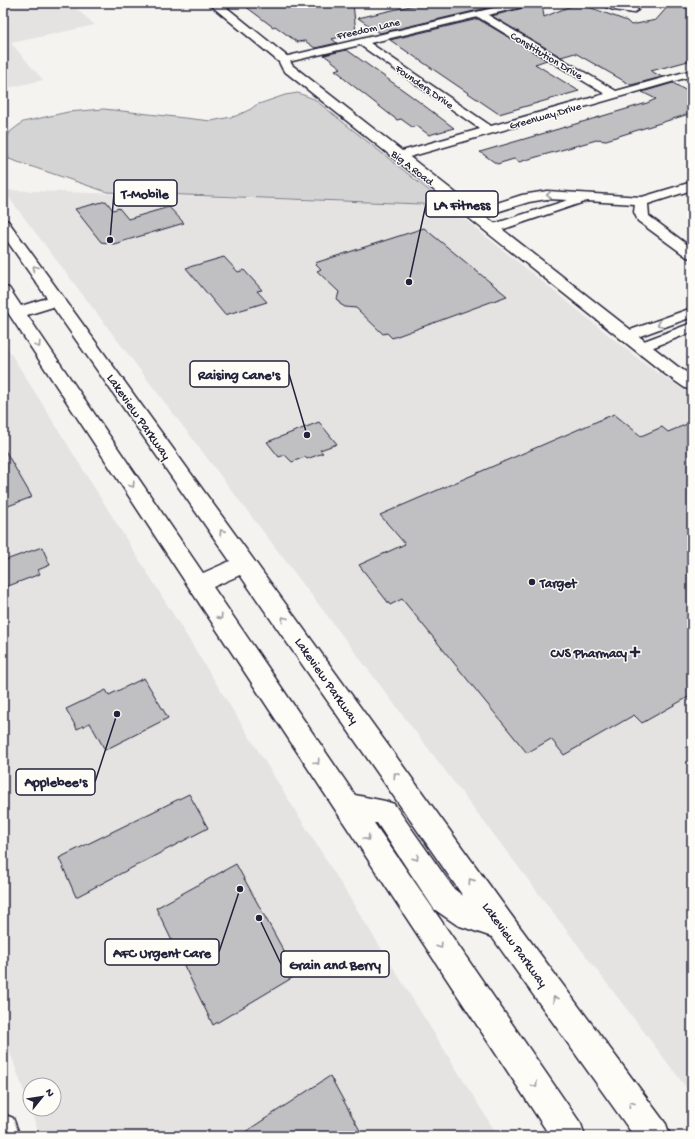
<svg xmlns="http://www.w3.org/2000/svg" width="695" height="1139" viewBox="0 0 695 1139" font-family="'Gochi Hand',sans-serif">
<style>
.built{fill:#e4e3e2}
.green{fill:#d5d4d5;stroke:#7c7b88}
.building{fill:#c0bfc2;stroke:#22223b}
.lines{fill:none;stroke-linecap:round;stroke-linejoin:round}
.street-casing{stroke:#22223b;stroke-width:3}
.secondary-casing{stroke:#22223b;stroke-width:3}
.primary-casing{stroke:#22223b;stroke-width:3}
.street{fill:#fdfcf7;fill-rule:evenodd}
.secondary{fill:#fdfcf7;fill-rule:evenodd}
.primary{fill:#fdfcf7;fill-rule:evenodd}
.oneway{stroke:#9a9aa2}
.poi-dot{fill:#22223b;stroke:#fdfcf7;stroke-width:1.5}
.labels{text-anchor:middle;stroke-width:3;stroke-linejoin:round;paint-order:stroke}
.far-street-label{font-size:11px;fill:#22223b;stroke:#fdfcf7}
.street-label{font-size:13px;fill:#22223b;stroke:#fdfcf7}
.poi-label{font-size:13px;font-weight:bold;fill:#22223b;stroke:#fdfcf7;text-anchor:start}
.leader{fill:none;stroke:#22223b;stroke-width:1.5}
.callout-dot{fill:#22223b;stroke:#fdfcf7;stroke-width:1.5}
.callout{fill:#fdfcf7;stroke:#22223b;stroke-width:1.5}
.callout-label{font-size:14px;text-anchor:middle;font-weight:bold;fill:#22223b}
</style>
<rect width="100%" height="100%" fill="#f4f3ef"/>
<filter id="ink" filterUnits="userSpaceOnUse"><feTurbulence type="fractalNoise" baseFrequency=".025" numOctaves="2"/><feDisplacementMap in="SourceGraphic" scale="8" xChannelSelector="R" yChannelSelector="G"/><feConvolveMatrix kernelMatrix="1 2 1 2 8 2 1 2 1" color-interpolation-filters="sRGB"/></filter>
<g filter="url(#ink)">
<g class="built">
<polygon points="3,3 70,3 95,25 11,43 43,80 3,89"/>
<polygon points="3,190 447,205 646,365 692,395 692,1095"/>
<polygon points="3,341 498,1136 40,1136 30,1109 54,1109 54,1085 30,1085 30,1108 3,1033"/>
</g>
<polygon class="green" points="298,93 314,99 447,205 107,192 9,159 4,144 10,132 23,122 68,112 104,109 211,121 236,116 251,109 256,105 285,95"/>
<g class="building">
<polygon points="241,3 353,3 356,33 332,39 337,43 315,48 305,41 297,42 275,26 273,27"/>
<polygon points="423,3 508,3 380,33 358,18"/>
<polygon points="534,3 542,3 544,17 578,3 627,21 631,25 656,20 670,4 692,8 692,60 651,71 662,77 631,85 575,53 561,57 492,16 530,6"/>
<polygon points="478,19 547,60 535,64 579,91 499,114 390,40"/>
<polygon points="347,50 410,95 454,128 429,135 417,126 412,127 401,119 397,120 342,77 343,76 335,70 341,68 324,55"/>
<polygon points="673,83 692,94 692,113 603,141 600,139 519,162 514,159 497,164 480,152 647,103 656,99 642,92"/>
<polygon points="106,201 113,210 119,208 128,219 169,207 184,223 114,244 101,242 75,209"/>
<polygon points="424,228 507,296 392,338 387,333 383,334 356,308 345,307 340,304 337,299 339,292 317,271 321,269 315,263"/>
<polygon points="224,257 238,272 244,270 262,290 257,291 267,302 225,315 186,268"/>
<polygon points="614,414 641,436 662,427 668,432 692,422 692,695 642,723 634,715 564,755 551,739 527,753 402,599 390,605 359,565 405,544 380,515"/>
<polygon points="319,422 337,444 320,450 323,453 307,459 305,457 292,462 285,455 279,457 267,442"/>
<polygon points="3,447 32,497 3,508"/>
<polygon points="42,547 50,565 38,570 40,574 3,588 3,561"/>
<polygon points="144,678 168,718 105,750 90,723 77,729 66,709 106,690 109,695"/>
<polygon points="189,794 208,828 76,897 59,858"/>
<polygon points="236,864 297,975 213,1025 156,908"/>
<polygon points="330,1076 363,1136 239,1136"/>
</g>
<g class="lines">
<g class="street-casing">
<g id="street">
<path d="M515 3H532L530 5 488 15 616 91 692 70V76L399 160 395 159 393 156 395 153 480 129 360 45 284 63 279 60 284 57ZM478 17 605 94 491 126 370 43Z"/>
<path d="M600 3H614L636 8 638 10 633 13C623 11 608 11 600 3Z"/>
<polygon points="692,182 692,190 648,204 649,216 692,248 692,258 687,257 638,221 634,212 635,204 587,201 492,233 487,232 485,229 487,226 568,200 547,199 529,202 474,219 469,218 467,215 469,212 522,195 547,191 642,197"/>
<polygon points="692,308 692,317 632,339 627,341 622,339 619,336 622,333"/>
<polygon points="692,323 692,332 641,352 636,350 633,347 636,344"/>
<polygon points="3,1114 13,1118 20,1136 3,1136"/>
</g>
</g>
<g class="secondary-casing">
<polygon id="secondary" points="208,3 221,3 288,57 292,65 677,366 692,376 692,390 685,388 665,374 283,70 279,62"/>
</g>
<g class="primary-casing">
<path id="primary" d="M3 219 8 221 511 915 666 1124 670 1136H634L492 937 457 925 434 909 377 823H374L581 1124 585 1136H550L3 305V287L9 288 21 306 47 298 3 235ZM53 307 230 561 203 573 27 315ZM240 575 463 896 454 889 394 804 385 801 355 795 213 587Z"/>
</g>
<use href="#street" class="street"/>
<use href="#secondary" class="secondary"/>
<use href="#primary" class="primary"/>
</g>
<defs><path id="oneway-chevron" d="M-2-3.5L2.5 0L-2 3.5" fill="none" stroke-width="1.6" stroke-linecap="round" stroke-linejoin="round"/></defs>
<g class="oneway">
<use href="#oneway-chevron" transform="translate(549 195) rotate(176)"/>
<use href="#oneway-chevron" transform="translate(35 268) rotate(-126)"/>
<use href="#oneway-chevron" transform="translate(660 324) rotate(159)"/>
<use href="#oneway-chevron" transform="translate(38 345) rotate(56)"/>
<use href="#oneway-chevron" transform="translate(132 485) rotate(56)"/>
<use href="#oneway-chevron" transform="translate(222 532) rotate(-125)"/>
<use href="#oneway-chevron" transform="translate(220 617) rotate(56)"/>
<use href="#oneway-chevron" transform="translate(284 619) rotate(-126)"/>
<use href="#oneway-chevron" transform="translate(317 762) rotate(56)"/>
<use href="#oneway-chevron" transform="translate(396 775) rotate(-125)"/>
<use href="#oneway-chevron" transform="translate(367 838) rotate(56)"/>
<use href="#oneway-chevron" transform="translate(416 858) rotate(56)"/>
<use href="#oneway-chevron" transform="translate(471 881) rotate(-125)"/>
<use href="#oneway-chevron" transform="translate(440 946) rotate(56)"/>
<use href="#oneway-chevron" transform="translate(555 999) rotate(-126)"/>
<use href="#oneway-chevron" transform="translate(535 1085) rotate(56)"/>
<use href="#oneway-chevron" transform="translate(631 1104) rotate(-126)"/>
</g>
</g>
<g class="poi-dot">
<circle cx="532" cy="582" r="4"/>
<path d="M633 646h4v4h4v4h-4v4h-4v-4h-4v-4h4z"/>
</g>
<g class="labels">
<g class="far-street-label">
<text transform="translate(368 28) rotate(-13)" y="4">Freedom Lane</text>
<text transform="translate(547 55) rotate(31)" y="4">Constitution Drive</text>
<text transform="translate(425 86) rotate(35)" y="4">Founders Drive</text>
<text transform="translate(545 115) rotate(-16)" y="4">Greenway Drive</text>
<text transform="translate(413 167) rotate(38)" y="4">Big A Road</text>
</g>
<g class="street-label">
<text transform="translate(140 416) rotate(55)" y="5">Lakeview Parkway</text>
<text transform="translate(328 680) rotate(55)" y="5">Lakeview Parkway</text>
<text transform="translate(516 944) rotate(54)" y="5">Lakeview Parkway</text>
</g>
<g class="poi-label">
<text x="540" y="587">Target</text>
<text x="627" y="657" text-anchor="end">CVS Pharmacy</text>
</g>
</g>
<path class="leader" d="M110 240L114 193M409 282L426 204M307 435L289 374M117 714L95 782M240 889L219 952M259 918L281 964"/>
<g class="callout-dot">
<circle cx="110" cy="240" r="4"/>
<circle cx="409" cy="282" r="4"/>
<circle cx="307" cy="435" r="4"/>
<circle cx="117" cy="714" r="4"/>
<circle cx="240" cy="889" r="4"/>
<circle cx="259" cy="918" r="4"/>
</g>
<g class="callout">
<rect x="114" y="180" width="63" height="26" rx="4"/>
<rect x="426" y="191" width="72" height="26" rx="4"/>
<rect x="190" y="361" width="99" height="26" rx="4"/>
<rect x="16" y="769" width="79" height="26" rx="4"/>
<rect x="105" y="939" width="114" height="26" rx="4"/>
<rect x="281" y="951" width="108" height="26" rx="4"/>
</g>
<g class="callout-label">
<text x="145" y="198">T-Mobile</text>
<text x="462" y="209">LA Fitness</text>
<text x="239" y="379">Raising Cane's</text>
<text x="56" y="786">Applebee's</text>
<text x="162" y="957">AFC Urgent Care</text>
<text x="335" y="969">Grain and Berry</text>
</g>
<rect width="695" height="1139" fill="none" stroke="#fdfcf7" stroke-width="16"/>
<rect x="8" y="8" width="679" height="1123" fill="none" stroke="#22223b" stroke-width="1.5" filter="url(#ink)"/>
<g transform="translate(42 1097) rotate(60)"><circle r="19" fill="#fdfcf7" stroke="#a5a5ac"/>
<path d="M0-3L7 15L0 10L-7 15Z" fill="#22223b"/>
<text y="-6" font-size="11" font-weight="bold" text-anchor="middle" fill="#22223b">N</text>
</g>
</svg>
